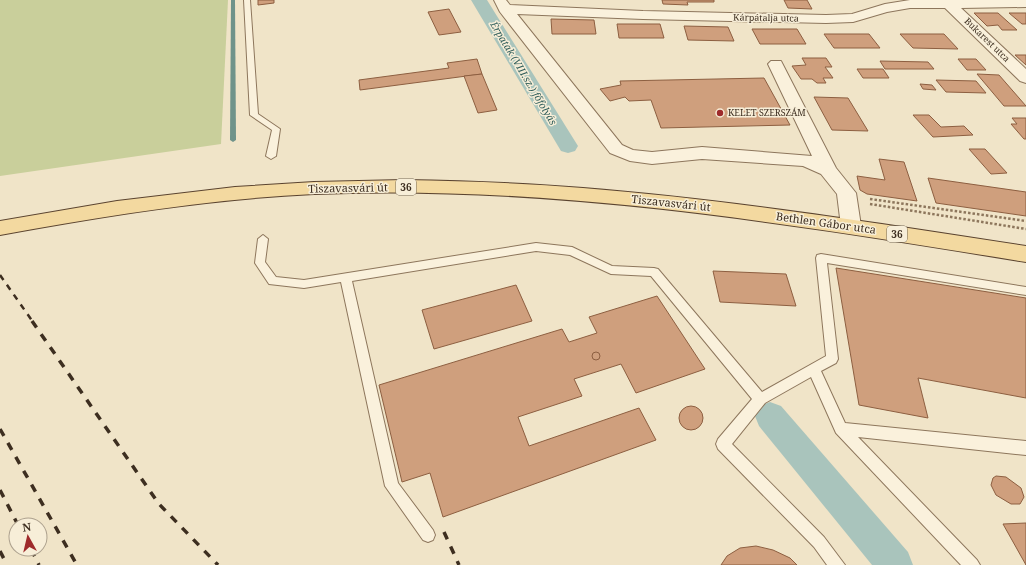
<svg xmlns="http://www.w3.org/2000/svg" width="1026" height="565" viewBox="0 0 1026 565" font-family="'Noto Serif',serif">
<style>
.green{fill:#c9cf9b}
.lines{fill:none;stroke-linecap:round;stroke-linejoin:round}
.stream{fill:#6f938a;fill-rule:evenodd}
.canal{fill:#a9c4bc;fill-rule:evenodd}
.building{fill:#cf9f7d;stroke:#8d5f41}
.service-casing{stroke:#8d765c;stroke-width:2}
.minor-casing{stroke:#8d765c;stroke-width:2}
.primary-casing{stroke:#5b4430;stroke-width:2}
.path{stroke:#8d765c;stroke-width:2.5;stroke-dasharray:2.5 2;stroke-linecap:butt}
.service{fill:#faf1dc;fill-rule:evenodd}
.minor{fill:#faf1dc;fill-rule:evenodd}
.primary{fill:#f3d9a0;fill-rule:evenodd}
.rail-far1{stroke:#3d2e20;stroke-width:2.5;stroke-dasharray:6 6;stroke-linecap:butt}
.rail{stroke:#3d2e20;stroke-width:3.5;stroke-dasharray:8 8;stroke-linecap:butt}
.poi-dot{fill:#9e2a2b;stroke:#f7eed8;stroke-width:1.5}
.labels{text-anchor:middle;stroke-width:3;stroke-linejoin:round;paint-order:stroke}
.far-street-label{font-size:9px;fill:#3d2e20;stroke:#f7eed8}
.far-poi-label{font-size:9px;fill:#3d2e20;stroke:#f7eed8;text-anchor:start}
.far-water-label{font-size:10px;font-style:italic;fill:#2f5d5a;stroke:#f7eed8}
.shield{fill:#f7eed8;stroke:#756857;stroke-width:1}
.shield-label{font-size:10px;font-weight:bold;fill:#3d2e20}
.street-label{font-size:11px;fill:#3d2e20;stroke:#f7eed8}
</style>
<rect width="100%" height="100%" fill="#f0e4c8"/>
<polygon class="green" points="0,0 228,0 221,144 0,176"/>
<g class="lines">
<polygon class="stream" points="231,0 235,0 236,140 233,142 230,140"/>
<g class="canal">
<polygon points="471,0 487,0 578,146 575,151 568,153 561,151"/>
<polygon points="770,402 781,406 908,552 913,565 872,565 759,426 755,416 759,406"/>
</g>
</g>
<g class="building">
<polygon points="258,0 274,0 274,3 258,5"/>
<polygon points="662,0 714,0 714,2 687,2 688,5 663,4"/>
<polygon points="784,0 807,0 812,9 788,8"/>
<polygon points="449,9 461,32 439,35 428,12"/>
<polygon points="974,13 998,13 1017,30 1002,30 998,25 987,26"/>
<polygon points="1009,13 1026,13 1026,24 1022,24"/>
<polygon points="551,19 594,20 596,34 552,34"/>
<polygon points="617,24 660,24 664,38 619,38"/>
<polygon points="684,26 728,27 734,41 688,40"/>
<polygon points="752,29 797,29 806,44 760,44"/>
<polygon points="824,34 869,34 880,48 834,48"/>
<polygon points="900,34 944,34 958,49 913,48"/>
<polygon points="1015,55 1026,55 1026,65"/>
<polygon points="802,58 826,58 832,67 825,67 833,78 823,78 826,83 817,83 812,79 801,79 792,66 806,65"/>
<polygon points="477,59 482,74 360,90 359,80 449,68 447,63"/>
<polygon points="958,59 976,59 986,70 967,70"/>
<polygon points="880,61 928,62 934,69 885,69"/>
<polygon points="857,69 883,69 889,78 863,78"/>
<polygon points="482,74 497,110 478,113 464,76"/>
<polygon points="977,74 999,75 1026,106 1004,106"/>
<polygon points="764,78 790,125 661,128 651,100 629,101 625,97 610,101 600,89 621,85 620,81"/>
<polygon points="936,80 976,81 986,93 946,92"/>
<polygon points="920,84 932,85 936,90 923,89"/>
<polygon points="814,97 848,98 868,131 832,130"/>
<polygon points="913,115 929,115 941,127 964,126 973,135 933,137"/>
<polygon points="1012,118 1026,118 1026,139 1024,139 1011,124 1017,124"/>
<polygon points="969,149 985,149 1007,173 991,174"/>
<polygon points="879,159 904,162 917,201 867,194 860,190 857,176 885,180"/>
<polygon points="928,178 1026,192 1026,216 936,203"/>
<polygon points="836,268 1026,298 1026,398 918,378 928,418 859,405"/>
<polygon points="713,271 786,274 796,306 720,302"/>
<polygon points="516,285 532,321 434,349 422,310"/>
<polygon points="657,296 705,369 636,393 621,364 574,379 582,396 518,417 529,446 639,408 656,440 443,517 430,473 402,482 379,385 562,329 569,342 597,333 589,317"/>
<circle cx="596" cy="356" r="4"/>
<circle cx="691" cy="418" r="12"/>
<polygon points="996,476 1006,477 1021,488 1024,497 1020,504 1011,504 996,495 991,485 993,478"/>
<polygon points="1026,523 1026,565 1003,524"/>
<polygon points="756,546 773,550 790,558 797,565 721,565 727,556 740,548"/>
</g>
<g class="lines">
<g class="service-casing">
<g id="service">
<polygon points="244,0 250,0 258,114 280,129 276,156 271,159 266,156 272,130 250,115"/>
<polygon points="263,235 268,239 265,262 276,277 304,280 536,243 572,247 612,266 654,268 658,269 762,392 826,356 816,258 817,255 821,254 1026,287 1026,295 827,263 838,359 836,363 821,371 845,423 1026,441 1026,455 858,437 977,560 980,565 961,565 836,433 811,377 765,403 732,444 824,537 845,565 827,565 814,547 718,449 716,444 718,439 752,399 651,276 611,274 570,255 536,251 352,281 398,483 433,530 435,535 433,540 428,542 423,540 385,486 341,282 304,288 269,284 255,263 258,239"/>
</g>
</g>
<g class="minor-casing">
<polygon id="minor" points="494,0 506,0 510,5 643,11 826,15 852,14 885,4 910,0 1026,0 1026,7 961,8 1026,69 1026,83 1020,81 945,8 910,8 887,12 853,22 826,23 643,19 517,14 622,145 633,150 652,152 702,147 812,156 768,64 771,61 781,61 836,168 856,193 861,226 858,231 851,233 844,231 841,226 837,194 821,174 803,166 702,159 652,164 630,161 610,153 500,12"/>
</g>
<g class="primary-casing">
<path id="primary" d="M404 180C463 181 523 183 583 188 731 200 879 223 1026 246V262C790 224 553 184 314 194 208 199 104 216 0 235V221L117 201 235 187 314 182Z"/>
</g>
<g class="path">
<polyline points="870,199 1026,221"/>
<polyline points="870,204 1026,229"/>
</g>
<use href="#service" class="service"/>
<use href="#minor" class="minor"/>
<use href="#primary" class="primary"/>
<polyline class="rail-far1" points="0,275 33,322"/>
<g class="rail">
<polyline points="32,321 159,504 218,565"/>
<polyline points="0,429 77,565"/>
<polyline points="0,490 18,525"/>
<polyline points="444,532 459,565"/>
<polyline points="31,549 39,565"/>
<polyline points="0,551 7,565"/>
</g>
</g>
<circle class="poi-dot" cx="720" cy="113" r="4"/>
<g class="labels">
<g class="far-street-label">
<text transform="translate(766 18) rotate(1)" y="3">Kárpátalja utca</text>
<text transform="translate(987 40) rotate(44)" y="3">Bukarest utca</text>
</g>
<g class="far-poi-label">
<text x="728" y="116">KELET SZERSZÁM</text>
</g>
<g class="far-water-label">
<text transform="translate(524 73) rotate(59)" y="4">Érpatak (VIII.sz.) főfolyás</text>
</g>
<g class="shield">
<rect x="396" y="179" width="20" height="16" rx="3"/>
<rect x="887" y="226" width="20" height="16" rx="3"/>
</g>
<g class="shield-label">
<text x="406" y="191">36</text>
<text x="897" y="238">36</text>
</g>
<g class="street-label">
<text transform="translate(348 188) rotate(-1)" y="4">Tiszavasvári út</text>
<text transform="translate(671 203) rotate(6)" y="4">Tiszavasvári út</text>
<text transform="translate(826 223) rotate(8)" y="4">Bethlen Gábor utca</text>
</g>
</g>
<g transform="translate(28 537) rotate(352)"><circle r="19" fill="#f7eed8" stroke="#ada18e"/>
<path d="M0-3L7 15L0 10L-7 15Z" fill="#9e2a2b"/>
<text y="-6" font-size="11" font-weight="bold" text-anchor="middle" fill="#3d2e20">N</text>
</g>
</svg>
